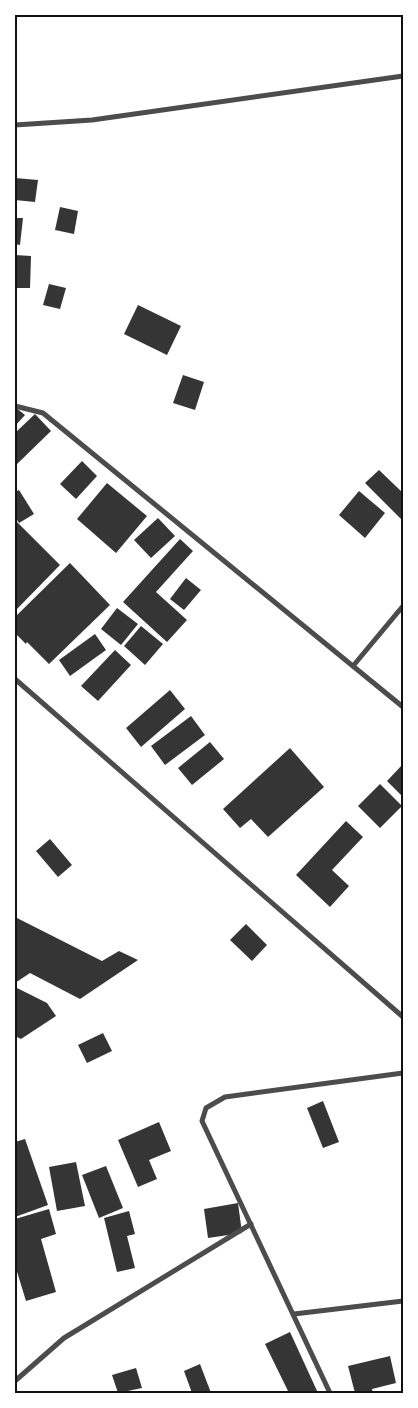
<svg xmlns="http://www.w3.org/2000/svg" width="418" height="1408" viewBox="0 0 418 1408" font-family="Jost,sans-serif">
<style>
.building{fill:#353535}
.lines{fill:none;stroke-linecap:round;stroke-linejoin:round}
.minor{stroke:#4c4c4c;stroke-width:5}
.neatline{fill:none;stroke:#111;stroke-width:2}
</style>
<rect width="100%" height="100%" fill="#fff"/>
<g class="building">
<polygon points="15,178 38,180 35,202 15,200"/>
<polygon points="60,207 78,211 74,234 55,230"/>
<polygon points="15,218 23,218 20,245 15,244"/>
<polygon points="15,255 31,256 30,288 15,288"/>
<polygon points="49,284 66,288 60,309 43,305"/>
<polygon points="138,305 181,326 167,355 124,334"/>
<polygon points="183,375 204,382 195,410 173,403"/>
<polygon points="15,407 25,415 15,426"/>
<polygon points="35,414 51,431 15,466 15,433"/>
<polygon points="82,461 97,476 76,499 60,484"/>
<polygon points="379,470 403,493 403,521 365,483"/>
<polygon points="107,483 147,516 116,553 77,519"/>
<polygon points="19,490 34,514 19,523 15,517 15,492"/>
<polygon points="359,491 385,513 365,538 339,515"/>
<polygon points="158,518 175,536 151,558 134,540"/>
<polygon points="15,520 60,565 15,611"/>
<polygon points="180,539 193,551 156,592 187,620 167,642 123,602"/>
<polygon points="70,563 110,605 49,664 27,642 26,644 15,633 15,617"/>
<polygon points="186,578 201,590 184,610 170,599"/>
<polygon points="117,608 138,624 121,645 101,629"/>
<polygon points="141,626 163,644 145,665 124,646"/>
<polygon points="95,634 106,650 70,676 59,660"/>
<polygon points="115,650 131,665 98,701 81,686"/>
<polygon points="170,690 185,709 141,747 126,728"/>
<polygon points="191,716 205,735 165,765 151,746"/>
<polygon points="210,742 224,759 192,785 178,768"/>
<polygon points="290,748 324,787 268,837 251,819 240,828 223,809"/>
<polygon points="403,764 403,797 387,781"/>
<polygon points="380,784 402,806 380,828 358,806"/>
<polygon points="346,821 363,837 332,870 349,886 330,907 296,875"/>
<polygon points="50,839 72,865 58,877 36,851"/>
<polygon points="15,917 102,961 119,951 138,960 80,999 30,973 15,983"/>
<polygon points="246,924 267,945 252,961 230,940"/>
<polygon points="15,987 47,1003 56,1016 21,1039 15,1036"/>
<polygon points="103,1033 112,1051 87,1063 78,1045"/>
<polygon points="323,1101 339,1142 323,1148 307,1108"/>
<polygon points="159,1122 171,1151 149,1160 157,1179 138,1187 118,1140"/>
<polygon points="25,1139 48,1205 15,1217 15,1142"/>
<polygon points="76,1162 85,1206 57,1211 49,1167"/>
<polygon points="106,1166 123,1208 99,1218 82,1175"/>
<polygon points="238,1203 242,1233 208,1238 204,1209"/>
<polygon points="49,1209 56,1234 41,1239 56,1292 26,1301 15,1265 15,1219"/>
<polygon points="129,1211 135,1234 127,1236 135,1268 117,1272 104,1218"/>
<polygon points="290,1332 318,1393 289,1393 265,1344"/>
<polygon points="390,1356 396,1383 372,1389 373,1393 355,1393 348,1366"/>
<polygon points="200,1364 211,1393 192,1393 184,1371"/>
<polygon points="136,1368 142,1388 118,1393 112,1375"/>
</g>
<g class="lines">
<g class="minor">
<polyline points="15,125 92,120 403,76"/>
<polyline points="15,406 43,413 403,707"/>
<polyline points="353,666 403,606"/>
<polyline points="15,679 403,1017"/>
<polyline points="294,1314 403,1301"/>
<polyline points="15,1381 64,1338 251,1224"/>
<polyline points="330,1393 202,1121 206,1108 225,1097 403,1073"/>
</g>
</g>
<rect width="418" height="1408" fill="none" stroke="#ffffff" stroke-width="32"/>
<rect x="16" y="16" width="386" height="1376" class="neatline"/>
</svg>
